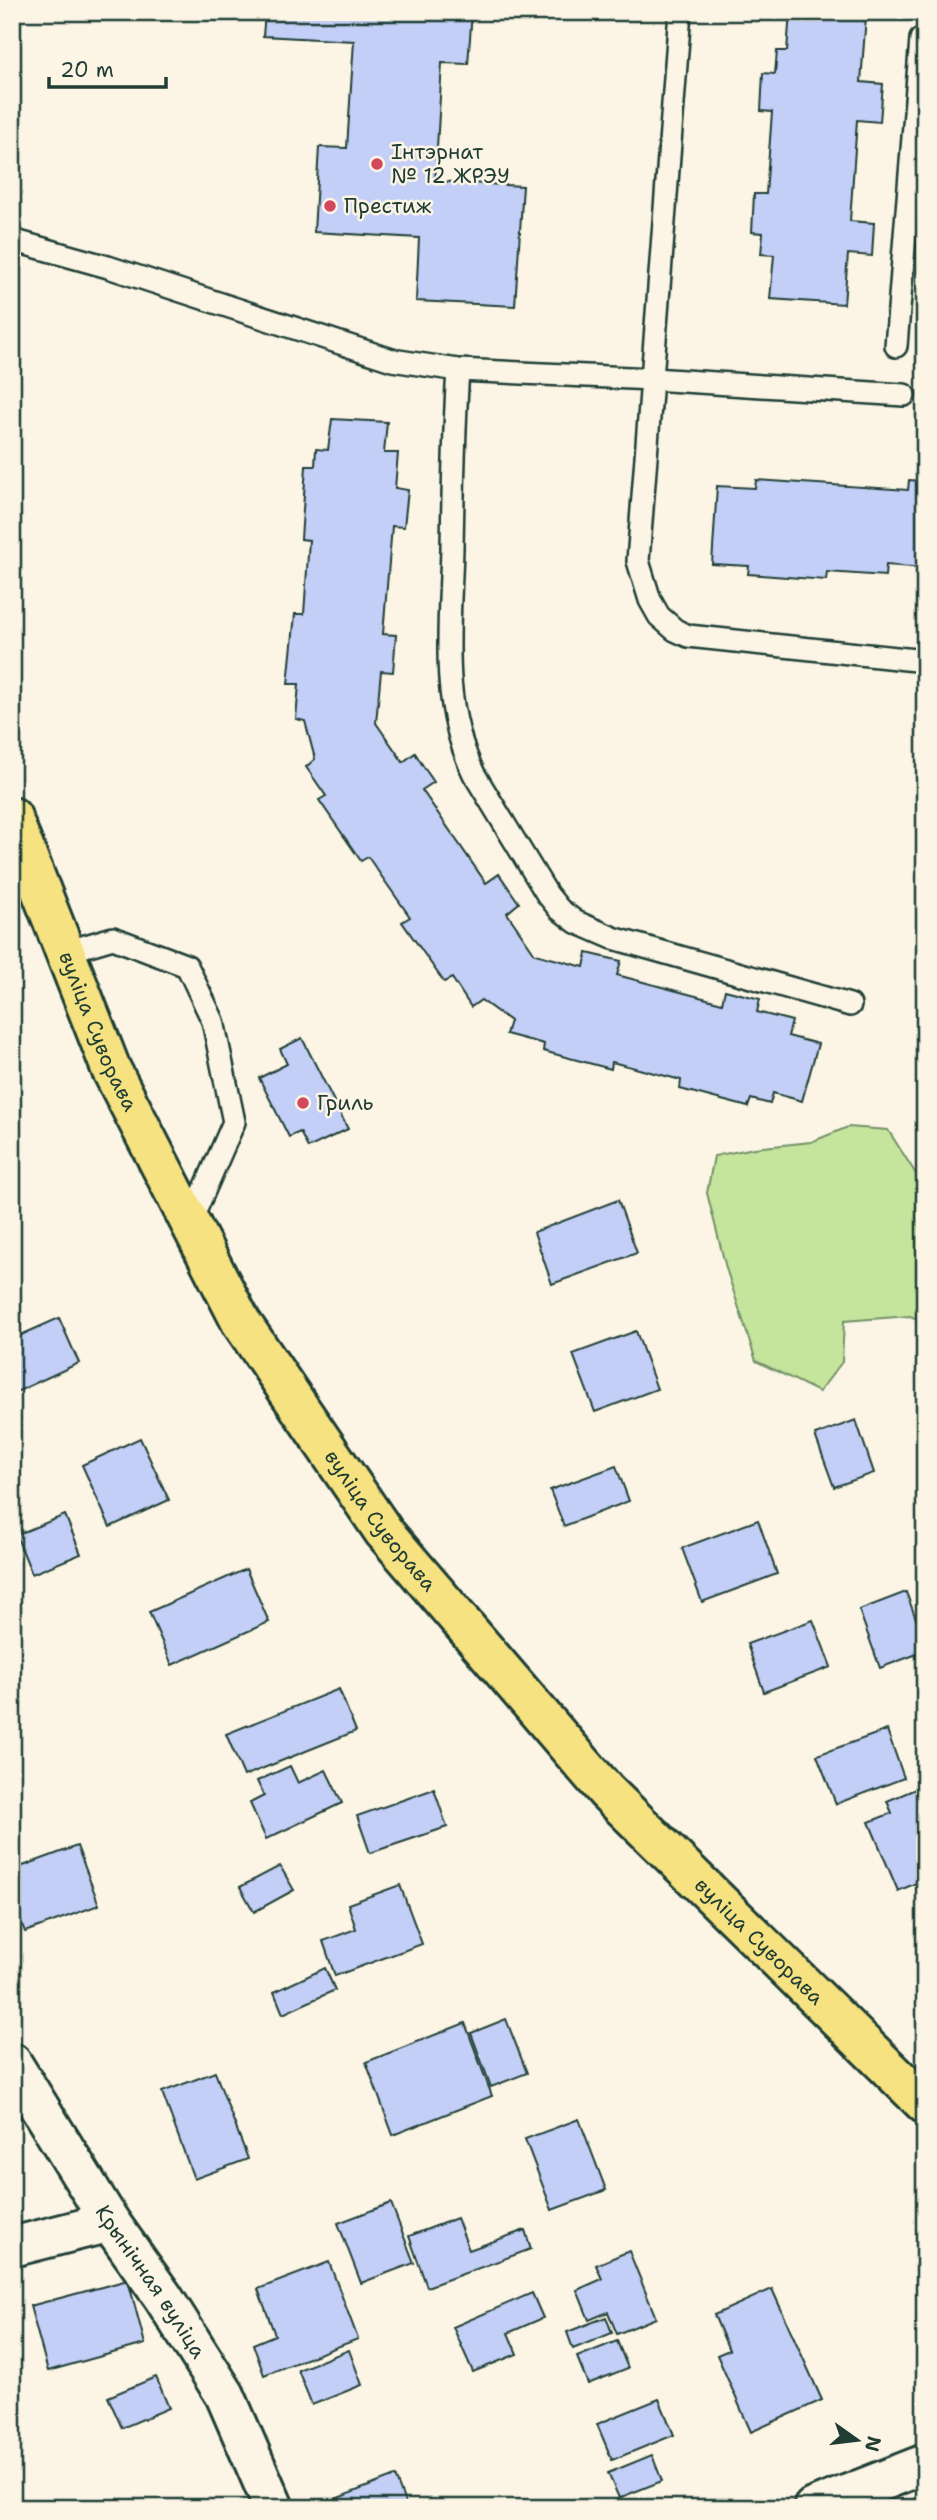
<svg xmlns="http://www.w3.org/2000/svg" width="937" height="2520" viewBox="0 0 937 2520" font-family="'Shantell Sans',sans-serif">
<style>
.green{fill:#c5e59d;stroke:#729168;stroke-width:2}
.building{fill:#c3cff6;stroke:#1f3d34;stroke-width:2}
.lines{fill:none;stroke-linecap:round;stroke-linejoin:round}
.service-casing{stroke:#1f3d34;stroke-width:26}
.minor-casing{stroke:#1f3d34;stroke-width:44}
.primary-casing{stroke:#1f3d34;stroke-width:44}
.service{stroke:#fcf5e5;stroke-width:21}
.minor{stroke:#fcf5e5;stroke-width:38}
.primary{stroke:#f6e281;stroke-width:38}
.poi-dot{fill:#d1495b;stroke:#fcf5e5;stroke-width:2.5}
.labels{text-anchor:middle;stroke-width:5;stroke-linejoin:round;paint-order:stroke}
.poi-label{font-size:21px;fill:#1f3d34;stroke:#fcf5e5;text-anchor:start}
.street-label{font-size:21px;fill:#1f3d34;stroke:#fcf5e5}
</style>
<rect width="100%" height="100%" fill="#fcf5e5"/>
<filter id="ink" filterUnits="userSpaceOnUse"><feTurbulence type="fractalNoise" baseFrequency=".0143" numOctaves="2"/><feDisplacementMap in="SourceGraphic" scale="14" xChannelSelector="R" yChannelSelector="G"/><feConvolveMatrix kernelMatrix="1 2 1 2 8 2 1 2 1" color-interpolation-filters="sRGB"/></filter>
<g filter="url(#ink)">
<polygon class="green" points="848,1127 888,1130 925,1188 925,1322 910,1316 844,1321 842,1362 819,1392 756,1361 726,1268 707,1193 714,1156 754,1148 811,1142"/>
<g class="building">
<polygon points="265,12 472,12 468,64 442,63 435,181 523,186 515,306 416,301 419,238 314,232 319,147 347,148 354,41 263,36"/>
<polygon points="790,12 866,16 861,82 883,84 880,122 857,120 850,221 874,223 872,256 848,254 844,304 770,299 774,255 761,254 763,233 752,232 754,194 766,194 772,112 761,111 763,73 775,74 777,51 787,51"/>
<polygon points="332,419 387,422 384,453 398,453 395,488 408,490 404,527 392,526 383,634 396,635 393,672 381,671 376,723 403,762 415,753 425,769 434,782 422,790 486,883 499,874 519,903 507,913 535,954 584,967 587,953 621,961 617,975 722,1003 725,990 760,999 757,1012 792,1021 788,1036 818,1044 802,1101 773,1093 770,1104 751,1099 748,1107 680,1089 681,1080 612,1062 611,1069 543,1051 544,1044 506,1034 510,1021 481,1000 471,1007 452,978 444,982 402,922 410,917 368,857 361,861 319,800 326,796 306,767 315,759 305,721 296,719 299,684 288,684 295,614 304,614 309,540 301,539 306,466 315,466 316,449 328,450"/>
<polygon points="756,480 908,490 909,480 925,481 925,568 886,565 885,576 827,572 826,580 748,574 749,566 712,564 717,486 755,488"/>
<polygon points="302,1038 348,1129 308,1148 300,1132 289,1137 259,1078 287,1064 280,1049"/>
<polygon points="618,1200 637,1253 552,1284 534,1232"/>
<polygon points="59,1318 79,1363 12,1394 12,1339"/>
<polygon points="636,1331 657,1389 595,1412 573,1354"/>
<polygon points="856,1420 874,1473 834,1487 815,1435"/>
<polygon points="140,1438 169,1500 110,1527 82,1465"/>
<polygon points="616,1466 629,1501 564,1526 550,1490"/>
<polygon points="65,1515 81,1554 32,1574 16,1535"/>
<polygon points="758,1520 777,1574 702,1602 682,1548"/>
<polygon points="246,1569 269,1622 172,1665 149,1612"/>
<polygon points="906,1592 925,1643 925,1651 880,1668 859,1610"/>
<polygon points="813,1620 831,1667 764,1692 747,1644"/>
<polygon points="339,1689 356,1731 244,1776 226,1734"/>
<polygon points="887,1730 904,1778 836,1804 817,1755"/>
<polygon points="290,1766 298,1783 326,1770 342,1803 266,1839 250,1803 264,1796 257,1781"/>
<polygon points="925,1785 925,1889 921,1881 898,1891 869,1822 892,1813 887,1801"/>
<polygon points="434,1789 447,1827 370,1853 357,1816"/>
<polygon points="77,1846 99,1905 25,1932 12,1897 12,1870"/>
<polygon points="280,1866 294,1890 254,1912 240,1887"/>
<polygon points="400,1885 422,1944 335,1976 323,1941 356,1929 348,1904"/>
<polygon points="325,1968 335,1990 283,2014 274,1992"/>
<polygon points="506,2019 527,2073 491,2087 471,2033"/>
<polygon points="465,2023 492,2096 393,2135 366,2062"/>
<polygon points="215,2072 248,2159 194,2179 162,2092"/>
<polygon points="579,2119 606,2190 552,2210 525,2139"/>
<polygon points="391,2203 414,2263 361,2283 338,2223"/>
<polygon points="457,2218 469,2250 525,2230 531,2249 427,2287 409,2236"/>
<polygon points="629,2251 656,2318 617,2334 608,2312 589,2320 577,2290 602,2279 596,2265"/>
<polygon points="329,2262 358,2339 264,2375 253,2344 275,2335 258,2289"/>
<polygon points="128,2280 145,2344 48,2371 30,2306"/>
<polygon points="772,2289 822,2400 751,2432 717,2355 729,2350 714,2315"/>
<polygon points="532,2293 543,2318 508,2333 517,2354 473,2372 453,2327"/>
<polygon points="606,2317 612,2333 573,2349 567,2332"/>
<polygon points="617,2341 628,2368 588,2384 577,2357"/>
<polygon points="349,2350 362,2385 312,2405 298,2370"/>
<polygon points="156,2377 169,2408 122,2428 108,2397"/>
<polygon points="659,2399 674,2435 612,2460 597,2424"/>
<polygon points="652,2455 662,2481 619,2498 608,2473"/>
<polygon points="395,2476 407,2508 339,2508 335,2499"/>
</g>
<g class="lines">
<g class="service-casing">
<g id="service">
<polyline points="12,240 108,267 392,360 458,370 652,379 680,12"/>
<polyline points="896,346 921,39 925,39"/>
<path d="M458 370C454 429 453 488 452 548 450 626 439 702 474 774L547 894 559 909 576 922 613 938 850 1005"/>
<polyline points="904,395 652,379 638,561 650,600 659,616 675,630 688,636 925,661"/>
<polyline points="65,952 113,938 187,966 213,1021 234,1122 190,1223"/>
</g>
</g>
<g class="minor-casing">
<g id="minor">
<path id="s1" d="M12 2063 110 2222 163 2297 225 2395 274 2508"/>
<polyline points="12,2247 110,2222"/>
<polyline points="813,2508 925,2464"/>
</g>
</g>
<g class="primary-casing">
<g id="primary">
<path id="s2" d="M12 817 111 1069 241 1322 384 1532 606 1791 925 2104"/>
</g>
</g>
<use href="#service" class="service"/>
<use href="#minor" class="minor"/>
<use href="#primary" class="primary"/>
</g>
</g>
<g class="poi-dot">
<circle cx="377" cy="164" r="7"/>
<circle cx="330" cy="206" r="7"/>
<circle cx="303" cy="1103" r="7"/>
</g>
<g class="labels">
<g class="poi-label">
<text x="391" y="159">Інтэрнат<tspan x="391" dy="24">№ 12 ЖРЭУ</tspan></text>
<text x="344" y="213">Престиж</text>
<text x="317" y="1110">Гриль</text>
</g>
<g class="street-label">
<text dy="7" stroke="none"><textPath href="#s2" startOffset="231">вуліца Суворава</textPath></text>
<text dy="7" stroke="none"><textPath href="#s2" startOffset="798">вуліца Суворава</textPath></text>
<text dy="7" stroke="none"><textPath href="#s2" startOffset="1365">вуліца Суворава</textPath></text>
<text dy="7" stroke="none"><textPath href="#s1" startOffset="259">Крынічная вуліца</textPath></text>
</g>
</g>
<rect width="937" height="2520" fill="none" stroke="#fcf5e5" stroke-width="42"/>
<rect x="21" y="21" width="895" height="2478" fill="none" stroke="#1f3d34" stroke-width="2.5" filter="url(#ink)"/>
<g transform="translate(857 2440) rotate(104)" stroke="#fcf5e5" stroke-width="5" paint-order="stroke">
<path d="M0-5L12 26L0 18L-12 26Z" fill="#1f3d34"/>
<text y="-10" font-size="19" font-weight="bold" text-anchor="middle" fill="#1f3d34">N</text>
</g>
<path d="M49 77v10h117v-10" fill="none" stroke="#1f3d34" stroke-width="3.5"/>
<text x="60" y="77" font-size="21" fill="#1f3d34" stroke="#fcf5e5" stroke-width="5" paint-order="stroke">20 m</text>
</svg>
